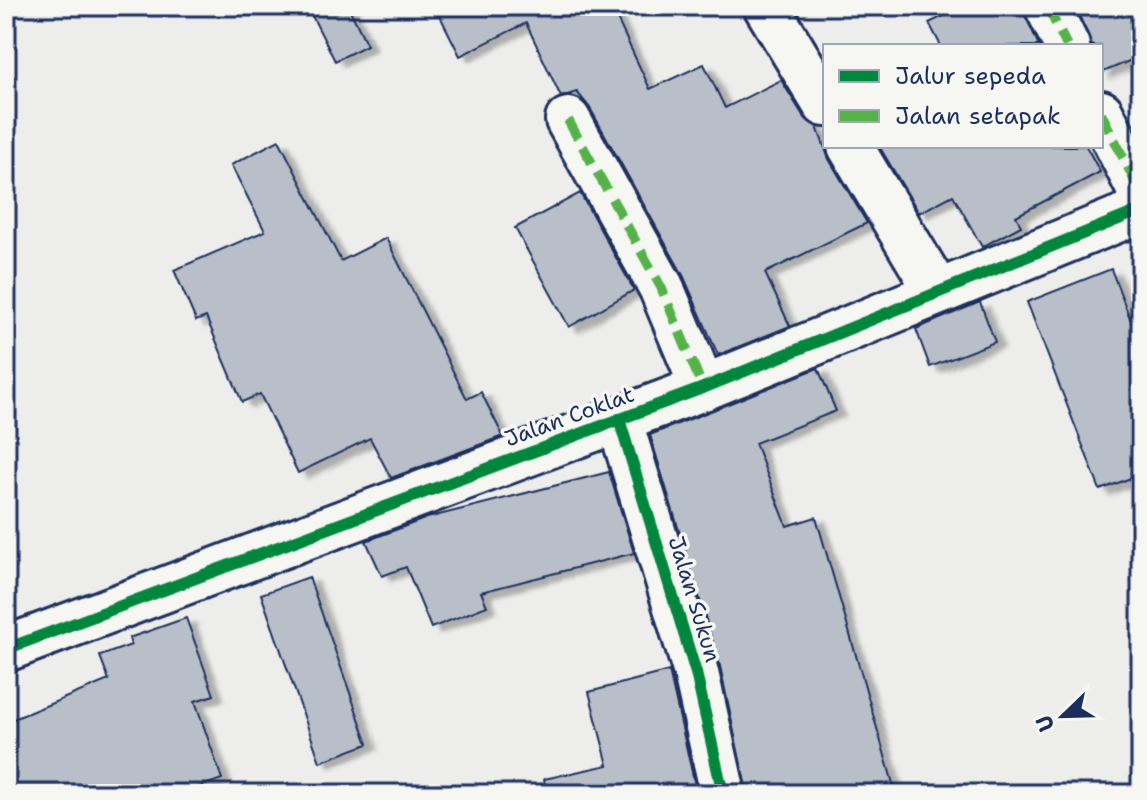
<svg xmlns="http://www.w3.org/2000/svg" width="1147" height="800" viewBox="0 0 1147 800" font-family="'Shantell Sans',sans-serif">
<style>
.building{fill:#b9bfc8;stroke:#1b2f5e;stroke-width:2;filter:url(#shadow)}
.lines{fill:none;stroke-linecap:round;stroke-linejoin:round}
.minor-casing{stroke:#1b2f5e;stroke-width:50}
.minor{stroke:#f6f6f2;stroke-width:44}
.quiet{stroke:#55b248;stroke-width:10;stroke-dasharray:20 10;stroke-linecap:butt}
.cycleway-casing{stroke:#f6f6f2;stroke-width:17}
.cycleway{stroke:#00873e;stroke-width:12}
.labels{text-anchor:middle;stroke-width:7;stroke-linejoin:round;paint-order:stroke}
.street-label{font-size:22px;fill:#1b2f5e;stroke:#f6f6f2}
</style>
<defs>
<filter id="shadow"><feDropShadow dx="9" dy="5" stdDeviation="2" flood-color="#0004"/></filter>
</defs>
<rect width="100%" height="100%" fill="#edeeec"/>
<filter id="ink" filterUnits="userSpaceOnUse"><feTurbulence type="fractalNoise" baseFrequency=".0125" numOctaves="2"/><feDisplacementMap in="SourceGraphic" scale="16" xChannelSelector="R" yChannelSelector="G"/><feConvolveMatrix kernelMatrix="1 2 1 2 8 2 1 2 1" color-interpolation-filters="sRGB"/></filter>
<g filter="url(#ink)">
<g class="building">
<polygon points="307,6 348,6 367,45 335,61"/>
<polygon points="435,6 611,6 650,89 704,64 725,108 781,80 804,117 817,127 829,159 867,223 765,273 790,326 718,355 683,275 590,108 577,92 561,97 526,23 460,56"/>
<polygon points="964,6 1022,6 1039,46 941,46 929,23"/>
<polygon points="1075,6 1141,6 1141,56 1101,73 1101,46 1092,46"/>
<polygon points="279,140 341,261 386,238 467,399 481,392 503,436 391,478 370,438 298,473 260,394 242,402 206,317 196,321 174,270 265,231 231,165"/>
<polygon points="879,146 1086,146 1100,172 1016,216 1021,226 982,247 953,195 919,213"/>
<polygon points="580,193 634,290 569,327 515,228"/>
<polygon points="1111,269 1141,347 1141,474 1100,490 1027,302"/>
<polygon points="980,302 995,342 930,367 916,329"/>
<polygon points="818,368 836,411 755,443 787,526 816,517 896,794 747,794 720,666 650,435"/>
<polygon points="609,472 634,553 481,592 487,606 431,628 406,567 382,576 366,541 427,518"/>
<polygon points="309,577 368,744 320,762 261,594"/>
<polygon points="186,618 214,695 195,701 222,779 180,794 6,794 6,722 109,680 100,656 131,645 129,638"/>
<polygon points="669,671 697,794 546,794 544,779 608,765 589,692"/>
</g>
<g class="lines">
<g class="minor-casing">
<g id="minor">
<polyline points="766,6 825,104"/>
<polyline points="1047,6 1067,46"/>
<polyline points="1101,113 1141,193"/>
<polyline points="568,120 661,287 703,388"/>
<polyline points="850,146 937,291"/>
<polyline points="619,419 696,673 723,794"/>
<polyline points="6,649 703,388 1141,210"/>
</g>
</g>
<use href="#minor" class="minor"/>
<g class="quiet">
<polyline points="1047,6 1067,46"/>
<polyline points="1101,113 1141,193"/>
<polyline points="568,120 661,287 703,388"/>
</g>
<g class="cycleway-casing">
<g id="cycleway">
<polyline points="619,419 696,673 723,794"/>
<polyline points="6,649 703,388 1141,210"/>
</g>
</g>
<use href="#cycleway" class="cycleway"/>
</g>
</g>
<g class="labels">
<g class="street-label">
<text transform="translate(569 416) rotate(-20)" y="8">Jalan Coklat</text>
<text transform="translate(695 599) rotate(73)" y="8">Jalan Sukun</text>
</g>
</g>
<rect width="1147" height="800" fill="none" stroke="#f6f6f2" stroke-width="32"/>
<rect x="16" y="16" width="1115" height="768" fill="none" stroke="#1b2f5e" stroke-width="3" filter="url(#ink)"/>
<rect x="823" y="44" width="280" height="104" fill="#f6f6f2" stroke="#9ea6b7" stroke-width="2"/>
<rect x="839" y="70" width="40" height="12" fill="#00873e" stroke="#9ea6b7" stroke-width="2"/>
<text x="895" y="84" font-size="24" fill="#1b2f5e">Jalur sepeda</text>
<rect x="839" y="110" width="40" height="12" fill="#55b248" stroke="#9ea6b7" stroke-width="2"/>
<text x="895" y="124" font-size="24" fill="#1b2f5e">Jalan setapak</text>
<g transform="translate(1063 716) rotate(247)" stroke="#f6f6f2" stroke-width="6" paint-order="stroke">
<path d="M0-6L14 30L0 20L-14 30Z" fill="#1b2f5e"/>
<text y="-12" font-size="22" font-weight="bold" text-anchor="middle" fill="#1b2f5e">U</text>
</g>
</svg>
